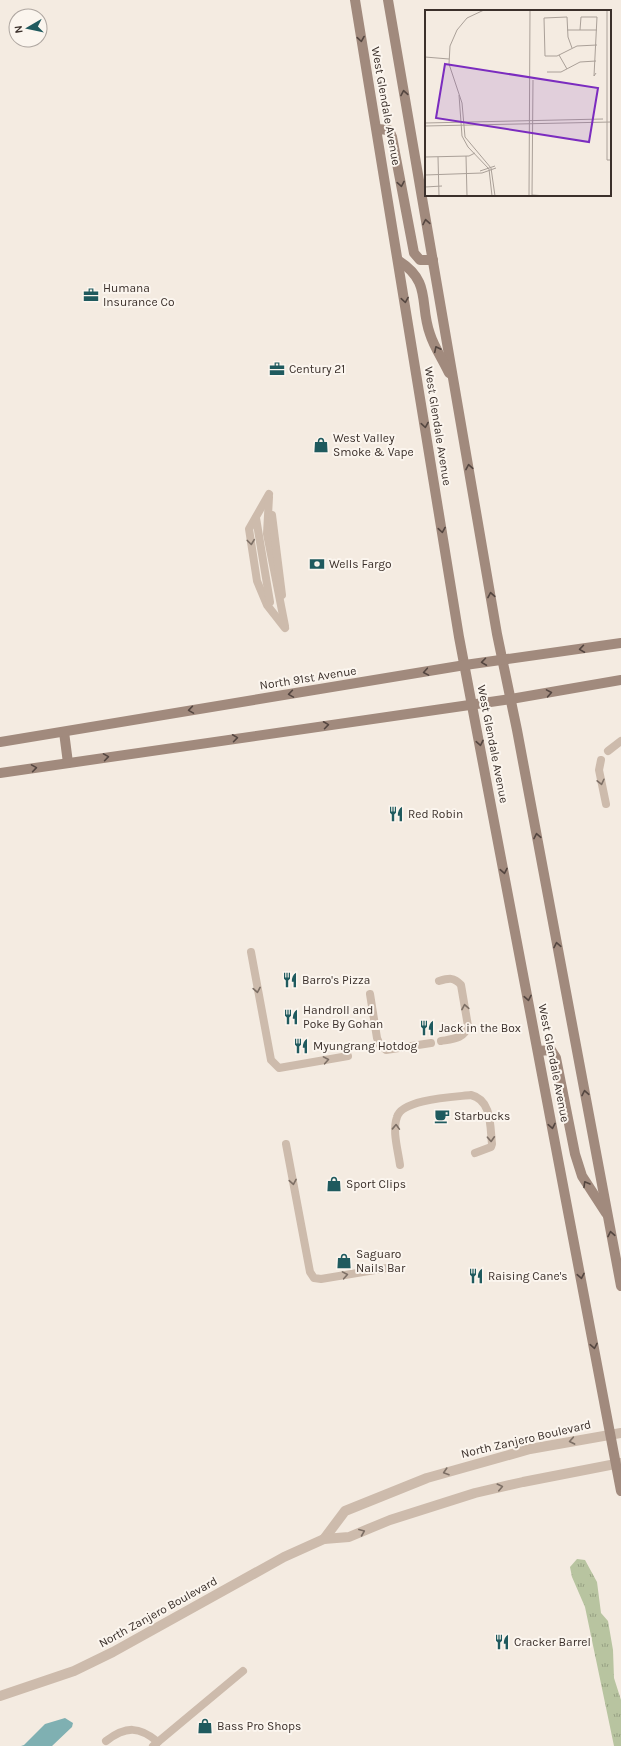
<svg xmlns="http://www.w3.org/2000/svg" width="621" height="1746" viewBox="0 0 621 1746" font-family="Karla,sans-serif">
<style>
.grass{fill:url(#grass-tufts)}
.water{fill:#7fb0b2}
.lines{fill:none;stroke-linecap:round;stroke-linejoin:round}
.service{stroke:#cdbbac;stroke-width:8}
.tertiary{stroke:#cdbbac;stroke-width:10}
.secondary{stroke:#a18a7d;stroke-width:10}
.oneway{stroke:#544640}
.oneway2{stroke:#7d6f65}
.labels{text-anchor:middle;stroke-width:4;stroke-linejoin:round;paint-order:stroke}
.street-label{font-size:12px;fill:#3b302b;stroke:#fbf5ee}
.poi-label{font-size:12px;fill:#3b302b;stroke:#fbf5ee;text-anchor:start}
.inset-river{fill:none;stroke:#7fb0b2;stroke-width:2}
.inset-road{fill:none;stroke:#aaa098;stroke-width:1}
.view{fill:#7b2cbf;fill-opacity:0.15;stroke:#7b2cbf;stroke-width:2}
.inset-edge{fill:none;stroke:#3b302b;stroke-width:2}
</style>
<defs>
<pattern id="grass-tufts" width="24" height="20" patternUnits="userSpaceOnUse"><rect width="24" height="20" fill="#b8c4a0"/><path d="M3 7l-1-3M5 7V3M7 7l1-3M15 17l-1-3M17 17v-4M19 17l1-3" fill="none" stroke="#97a083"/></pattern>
</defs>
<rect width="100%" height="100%" fill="#f4ebe1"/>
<polygon class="grass" points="577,1559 585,1560 597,1582 601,1613 608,1621 613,1650 614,1678 621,1700 621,1746 614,1746 585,1607 572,1577 570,1567"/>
<polygon class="water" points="65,1718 73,1723 72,1727 52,1746 21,1746 24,1745 45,1724"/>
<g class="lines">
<g class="service">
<polyline points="269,494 249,529 257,581 267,605 285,628"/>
<polyline points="269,497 267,534 285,626"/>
<polyline points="272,515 282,595"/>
<polyline points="256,518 270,602"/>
<polyline points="608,751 621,741"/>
<polyline points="601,760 599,770 606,804"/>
<polyline points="251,952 271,1060 279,1068 348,1056"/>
<path d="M439 981C449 978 454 977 461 985L468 1026C464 1039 453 1039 441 1041"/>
<polyline points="370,994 377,1038 380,1045 386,1050 431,1043"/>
<polyline points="286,1144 310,1272 314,1278 321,1279 387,1268"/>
<path d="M400 1165C398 1150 392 1131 397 1117 402 1099 454 1097 471 1095 492 1100 490 1126 492 1144L491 1147 475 1153"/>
<path d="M106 1741C126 1726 139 1726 158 1742"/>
<polyline points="153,1746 243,1671"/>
</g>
<g class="tertiary">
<polyline points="324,1539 345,1511 427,1478 530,1449 621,1433"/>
<polyline points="0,1696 74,1671 113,1652 284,1557 324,1539 349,1537 390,1520 475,1493 523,1482 621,1463"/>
</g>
<g class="secondary">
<polyline points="355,0 459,637 621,1491"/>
<polyline points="388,0 497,634 517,730 621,1286"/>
<polyline points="377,129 389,130 392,137 414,253 420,260 433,260"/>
<path d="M399 261C432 282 419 304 430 334 434 347 443 360 449 373"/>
<polyline points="64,732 68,763"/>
<polyline points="0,742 465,665 621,643"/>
<polyline points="0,773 511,699 621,680"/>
<polyline points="538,1051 551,1050 556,1058 575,1154 582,1176 606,1213"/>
</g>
</g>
<defs><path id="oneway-chevron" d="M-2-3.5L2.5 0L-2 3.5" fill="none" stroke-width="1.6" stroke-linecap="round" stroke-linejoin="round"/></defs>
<g class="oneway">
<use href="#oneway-chevron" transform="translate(361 39) rotate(81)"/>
<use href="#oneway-chevron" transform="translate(404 93) rotate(-100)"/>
<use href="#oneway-chevron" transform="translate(401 184) rotate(80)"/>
<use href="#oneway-chevron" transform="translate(426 222) rotate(-100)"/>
<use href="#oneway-chevron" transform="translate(405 300) rotate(81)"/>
<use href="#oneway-chevron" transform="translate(437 349) rotate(-116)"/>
<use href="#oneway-chevron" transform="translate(425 425) rotate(81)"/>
<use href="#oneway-chevron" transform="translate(469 467) rotate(-100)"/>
<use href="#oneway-chevron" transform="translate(442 530) rotate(81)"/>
<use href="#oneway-chevron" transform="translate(491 595) rotate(-100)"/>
<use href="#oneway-chevron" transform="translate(582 649) rotate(172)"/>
<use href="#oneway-chevron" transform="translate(484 662) rotate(172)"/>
<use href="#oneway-chevron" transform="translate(426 672) rotate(170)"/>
<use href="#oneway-chevron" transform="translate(549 693) rotate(-10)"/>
<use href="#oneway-chevron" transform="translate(291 694) rotate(171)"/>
<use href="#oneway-chevron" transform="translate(191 710) rotate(171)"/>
<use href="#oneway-chevron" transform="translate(326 725) rotate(-8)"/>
<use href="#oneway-chevron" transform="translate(235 738) rotate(-8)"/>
<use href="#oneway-chevron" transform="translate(480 743) rotate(79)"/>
<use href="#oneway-chevron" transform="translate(106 757) rotate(-9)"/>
<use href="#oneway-chevron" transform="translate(34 768) rotate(-9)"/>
<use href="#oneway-chevron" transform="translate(537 836) rotate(-101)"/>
<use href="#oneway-chevron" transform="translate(504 871) rotate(79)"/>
<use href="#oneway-chevron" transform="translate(557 945) rotate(-101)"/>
<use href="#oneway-chevron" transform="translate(528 998) rotate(79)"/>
<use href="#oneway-chevron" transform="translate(585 1093) rotate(-101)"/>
<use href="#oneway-chevron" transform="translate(552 1126) rotate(79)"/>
<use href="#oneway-chevron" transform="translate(586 1184) rotate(-120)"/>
<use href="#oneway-chevron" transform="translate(611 1234) rotate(-101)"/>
<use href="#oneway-chevron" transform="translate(581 1276) rotate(79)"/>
<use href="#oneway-chevron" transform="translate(594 1346) rotate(79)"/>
</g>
<g class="oneway2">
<use href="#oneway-chevron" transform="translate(251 542) rotate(83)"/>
<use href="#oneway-chevron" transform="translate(601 782) rotate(77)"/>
<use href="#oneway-chevron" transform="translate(257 990) rotate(80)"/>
<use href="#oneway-chevron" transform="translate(465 1007) rotate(-100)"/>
<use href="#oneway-chevron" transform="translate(326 1060) rotate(-10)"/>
<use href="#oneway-chevron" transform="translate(396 1127) rotate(-88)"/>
<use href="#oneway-chevron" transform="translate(491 1139) rotate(87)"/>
<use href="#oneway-chevron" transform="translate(293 1182) rotate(80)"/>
<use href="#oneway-chevron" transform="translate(345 1275) rotate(-10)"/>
<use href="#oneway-chevron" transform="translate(572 1441) rotate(169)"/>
<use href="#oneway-chevron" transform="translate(446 1472) rotate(162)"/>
<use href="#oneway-chevron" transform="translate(500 1487) rotate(-13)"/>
<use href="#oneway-chevron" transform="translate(362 1532) rotate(-22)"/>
</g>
<defs>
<g id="office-bare" transform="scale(1.2)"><path d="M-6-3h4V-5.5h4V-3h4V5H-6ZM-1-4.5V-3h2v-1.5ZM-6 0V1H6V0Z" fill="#1f5a5e" stroke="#fbf5ee" stroke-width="2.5" paint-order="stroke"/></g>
<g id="shop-bare" transform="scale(1.2)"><path d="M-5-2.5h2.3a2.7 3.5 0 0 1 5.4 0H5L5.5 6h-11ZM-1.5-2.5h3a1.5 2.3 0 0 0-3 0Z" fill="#1f5a5e" stroke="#fbf5ee" stroke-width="2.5" paint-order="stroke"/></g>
<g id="bank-bare" transform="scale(1.2)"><path d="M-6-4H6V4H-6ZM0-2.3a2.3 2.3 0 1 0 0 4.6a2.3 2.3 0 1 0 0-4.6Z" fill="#1f5a5e" stroke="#fbf5ee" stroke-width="2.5" paint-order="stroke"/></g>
<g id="restaurant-bare" transform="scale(1.2)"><path d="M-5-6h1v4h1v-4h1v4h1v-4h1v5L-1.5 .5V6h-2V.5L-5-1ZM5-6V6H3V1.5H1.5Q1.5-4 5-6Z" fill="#1f5a5e" stroke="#fbf5ee" stroke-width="2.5" paint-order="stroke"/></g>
<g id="cafe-bare" transform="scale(1.2)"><path d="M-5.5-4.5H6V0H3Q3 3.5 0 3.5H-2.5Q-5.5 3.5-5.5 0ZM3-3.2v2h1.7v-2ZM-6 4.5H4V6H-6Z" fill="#1f5a5e" stroke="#fbf5ee" stroke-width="2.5" paint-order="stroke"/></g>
</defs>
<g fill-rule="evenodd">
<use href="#office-bare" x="91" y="295"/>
<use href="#office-bare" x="277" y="369"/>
<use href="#shop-bare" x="321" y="445"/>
<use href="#bank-bare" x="317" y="564"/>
<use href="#restaurant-bare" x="396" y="814"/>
<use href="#restaurant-bare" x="290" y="980"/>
<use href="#restaurant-bare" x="291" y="1017"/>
<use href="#restaurant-bare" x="427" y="1028"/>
<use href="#restaurant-bare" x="301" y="1046"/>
<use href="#cafe-bare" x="442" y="1116"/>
<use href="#shop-bare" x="334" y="1184"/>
<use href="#shop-bare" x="344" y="1261"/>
<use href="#restaurant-bare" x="476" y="1276"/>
<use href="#restaurant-bare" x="502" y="1642"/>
<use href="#shop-bare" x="205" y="1726"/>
</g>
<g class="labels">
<g class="street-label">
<text transform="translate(386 106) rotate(80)" y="4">West Glendale Avenue</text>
<text transform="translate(438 426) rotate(81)" y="4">West Glendale Avenue</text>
<text transform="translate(308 678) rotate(-9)" y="4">North 91st Avenue</text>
<text transform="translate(493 744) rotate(79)" y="4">West Glendale Avenue</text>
<text transform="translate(554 1063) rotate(79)" y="4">West Glendale Avenue</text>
<text transform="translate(526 1439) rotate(-13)" y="4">North Zanjero Boulevard</text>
<text transform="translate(158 1612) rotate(-29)" y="4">North Zanjero Boulevard</text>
</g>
<g class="poi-label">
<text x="103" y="292">Humana<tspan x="103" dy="14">Insurance Co</tspan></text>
<text x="289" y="373">Century 21</text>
<text x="333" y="442">West Valley<tspan x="333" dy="14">Smoke &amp; Vape</tspan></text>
<text x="329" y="568">Wells Fargo</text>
<text x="408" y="818">Red Robin</text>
<text x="302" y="984">Barro's Pizza</text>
<text x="303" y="1014">Handroll and<tspan x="303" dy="14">Poke By Gohan</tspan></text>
<text x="439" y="1032">Jack in the Box</text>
<text x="313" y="1050">Myungrang Hotdog</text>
<text x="454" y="1120">Starbucks</text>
<text x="346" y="1188">Sport Clips</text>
<text x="356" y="1258">Saguaro<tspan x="356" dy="14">Nails Bar</tspan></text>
<text x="488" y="1280">Raising Cane's</text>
<text x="514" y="1646">Cracker Barrel</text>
<text x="217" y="1730">Bass Pro Shops</text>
</g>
</g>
<g transform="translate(425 10)">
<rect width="186" height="186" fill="#f4ebe1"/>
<path class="inset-river" d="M186 9V51"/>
<path class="inset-road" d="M59 0 42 8 32 20 25 36 24 54 37 93 40 127 66 158 70 186M182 0V150H186M142 20H172M155 20 156 7H172L169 66 171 63M147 38 143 27 142 7 119 8 120 46H132L152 36 172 35M134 45 142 59M0 47 24 49M122 62H136L155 52 171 51M34 85 37 126 43 137 64 159 67 186M0 113 178 109M0 116 186 112M41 146 42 186M0 147 44 146 50 143M13 147 14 186M55 161 70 156M0 165 57 163 71 158M0 177 17 176M107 185 122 186M104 186 105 0M107 186 108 70"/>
<path class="view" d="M20 54 173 78 164 132 11 108Z"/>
<rect width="186" height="186" class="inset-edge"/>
</g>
<g transform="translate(28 28) rotate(261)"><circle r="19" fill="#fbf5ee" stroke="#aea6a0"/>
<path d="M0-3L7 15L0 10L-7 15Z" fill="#1f5a5e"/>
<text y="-6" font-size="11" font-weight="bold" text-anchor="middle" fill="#3b302b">N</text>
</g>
</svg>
